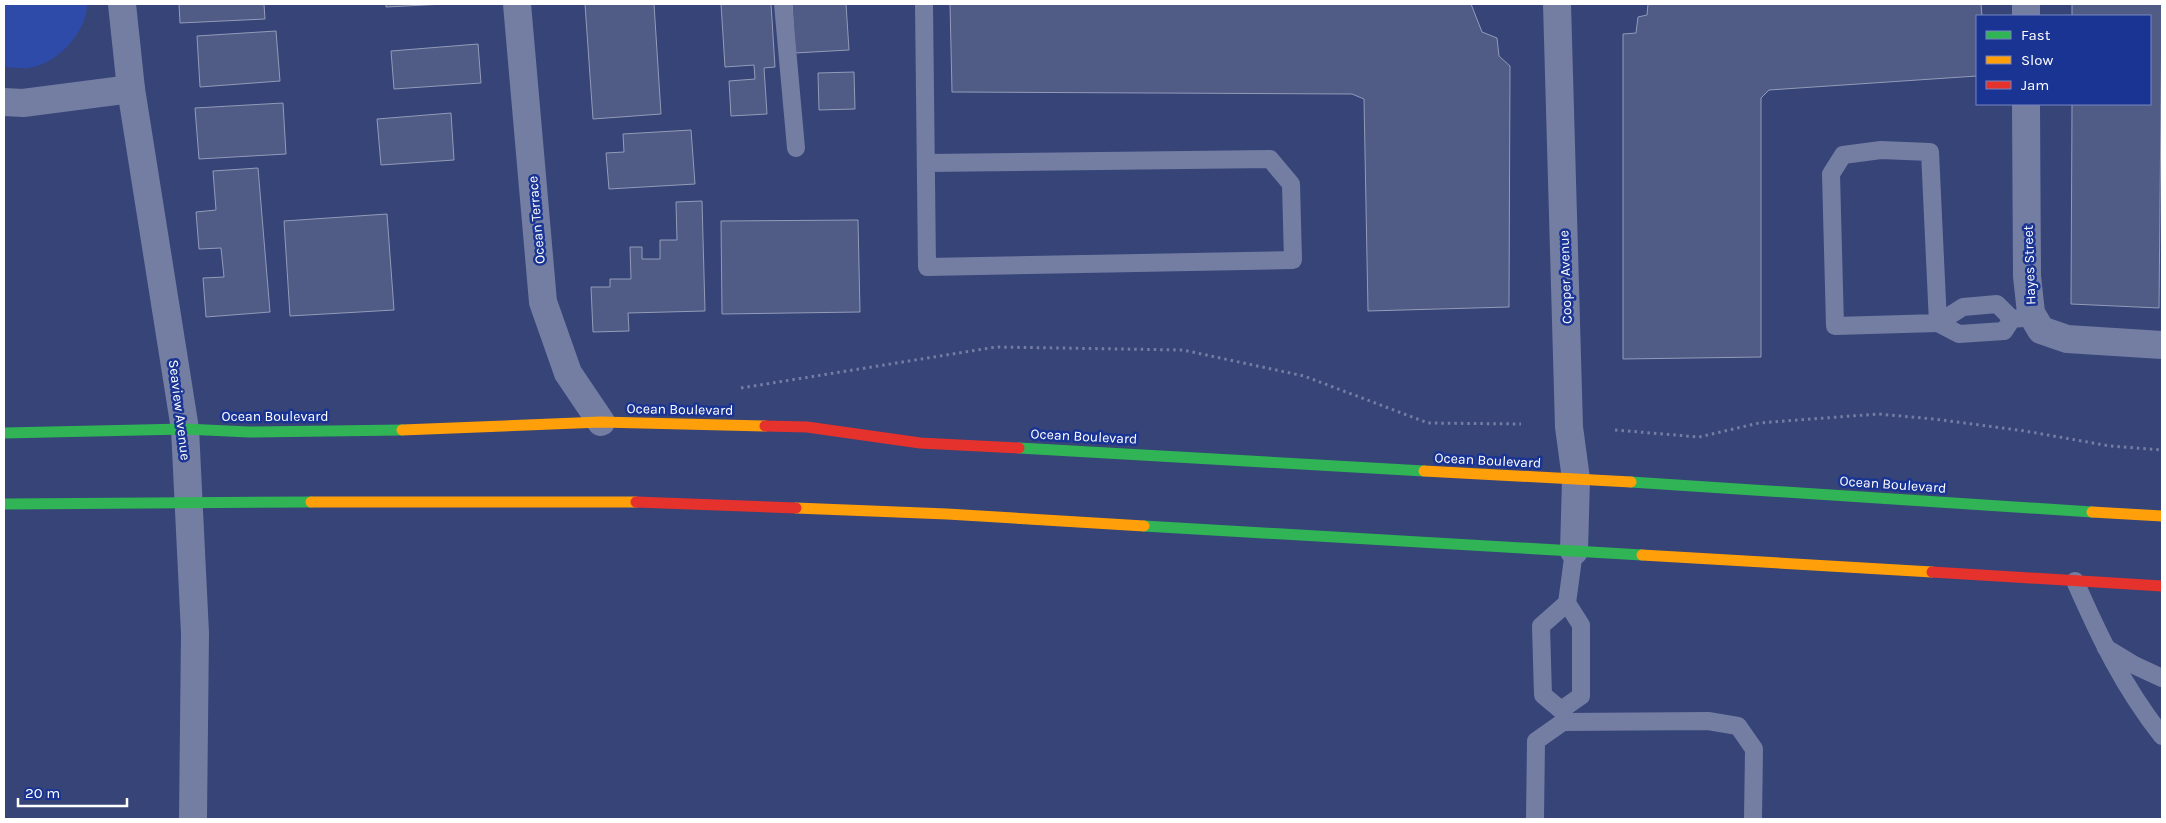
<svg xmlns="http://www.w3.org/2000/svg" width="2166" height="823" viewBox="0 0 2166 823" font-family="Karla,sans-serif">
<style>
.green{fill:#2f4baa}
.building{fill:#505c86;stroke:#939bb9}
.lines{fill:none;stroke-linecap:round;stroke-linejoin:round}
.path{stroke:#747ea3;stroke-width:3;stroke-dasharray:2.5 4;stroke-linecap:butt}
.lane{stroke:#747ea3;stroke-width:18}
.street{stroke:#747ea3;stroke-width:28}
.fast{stroke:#30b455;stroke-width:11}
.slow{stroke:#ff9f0a;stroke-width:11}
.jam{stroke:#e5322d;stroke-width:11}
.labels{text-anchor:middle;stroke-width:5;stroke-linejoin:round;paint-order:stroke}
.street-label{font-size:14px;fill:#fff;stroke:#1a3494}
</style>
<rect width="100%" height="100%" fill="#364478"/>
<path class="green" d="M4 4H87C87 32 56 66 27 68 20 69 11 67 4 67Z"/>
<g class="building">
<polygon points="179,4 264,4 265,19 180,23"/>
<polygon points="386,4 445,4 386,7"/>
<polygon points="585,4 654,4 661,114 593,119"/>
<polygon points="721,4 771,4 775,67 764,68 767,114 731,116 729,81 755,79 754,65 725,67"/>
<polygon points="792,4 846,4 849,50 795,53"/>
<polygon points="950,4 1471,4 1482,32 1497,38 1499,56 1510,66 1509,307 1368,311 1364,99 1352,94 952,92"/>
<polygon points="1648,4 1981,4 1982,16 1977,16 1977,76 1769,90 1761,98 1761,357 1623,359 1623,34 1636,33 1638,17 1647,15"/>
<polygon points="2072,4 2162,4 2159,308 2071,304 2072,104 2150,104 2150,16 2072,16"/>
<polygon points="276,31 280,81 200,87 197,36"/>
<polygon points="478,44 481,83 394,89 391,51"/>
<polygon points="854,72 855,109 819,110 818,73"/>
<polygon points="283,103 286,154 199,159 195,108"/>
<polygon points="451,113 454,160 381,165 377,119"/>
<polygon points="691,130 695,184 609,189 606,153 624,152 623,134"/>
<polygon points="258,168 270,312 206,317 203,278 224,277 221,248 199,249 196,212 216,210 213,171"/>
<polygon points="702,201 705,311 628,313 629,331 593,332 591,287 610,287 610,279 631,279 630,247 642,247 642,259 660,259 660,240 677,240 676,202"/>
<polygon points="387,214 394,310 290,316 284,221"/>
<polygon points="858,220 860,312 722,314 721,221"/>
</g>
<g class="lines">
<g class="path">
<polyline points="741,388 996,347 1183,350 1304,376 1428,423 1521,424"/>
<polyline points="1615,430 1699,437 1759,423 1878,414 1934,419 2025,431 2110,446 2162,450"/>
</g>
<g class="lane">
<polyline points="783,4 796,148"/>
<polyline points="924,4 927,267 1293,260 1291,184 1270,159 926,163"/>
<polygon points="1881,150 1930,152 1938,323 1835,326 1831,174 1843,155"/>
<polyline points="2012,319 1997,304 1963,307 1938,323 1959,334 2004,331 2012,319 2033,317"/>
<path d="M2075 581C2100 638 2123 686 2162 736"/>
<polyline points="1567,603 1541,626 1543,695 1561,710 1581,696 1581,625 1567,603 1574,551"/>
<polyline points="2106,648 2134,665 2162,678"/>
<polyline points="1535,819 1536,741 1563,722 1708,721 1738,726 1754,749 1753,819"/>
</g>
<g class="street">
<polyline points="122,4 131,89 185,429 195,633 193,819"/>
<polyline points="517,4 543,302 568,373 601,422"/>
<polyline points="1557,4 1569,427 1576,479 1574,551"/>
<polyline points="2026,4 2026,16"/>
<polyline points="4,102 23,103 131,89"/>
<polyline points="2026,104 2027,276 2031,313 2041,330 2067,339 2162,345"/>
</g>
<g class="fast">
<polyline points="4,433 185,429 249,432 402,430"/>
<polyline points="1019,448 1424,471"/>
<polyline points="1631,482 2092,512"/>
<polyline points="4,504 311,502"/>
<polyline points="1144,526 1642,555"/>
</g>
<g class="slow">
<polyline points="402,430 601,422 765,426"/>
<polyline points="1424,471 1631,482"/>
<polyline points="311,502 636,502"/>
<polyline points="796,508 947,514 1144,526"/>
<polyline points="2092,512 2162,516"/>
<polyline points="1642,555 1932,572"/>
</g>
<g class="jam">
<polyline points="765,426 807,427 920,443 1019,448"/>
<polyline points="636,502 796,508"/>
<polyline points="1932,572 2162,586"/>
</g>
</g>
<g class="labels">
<g class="street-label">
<text transform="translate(536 220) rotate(-95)" y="5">Ocean Terrace</text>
<text transform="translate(2029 265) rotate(-92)" y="5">Hayes Street</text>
<text transform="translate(1565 277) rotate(-92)" y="5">Cooper Avenue</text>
<text transform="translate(680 409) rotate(1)" y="5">Ocean Boulevard</text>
<text transform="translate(180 410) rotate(83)" y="5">Seaview Avenue</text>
<text x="275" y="421">Ocean Boulevard</text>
<text transform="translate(1084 436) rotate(3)" y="5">Ocean Boulevard</text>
<text transform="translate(1488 460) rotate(3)" y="5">Ocean Boulevard</text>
<text transform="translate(1893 484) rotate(4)" y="5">Ocean Boulevard</text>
</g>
</g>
<rect width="2166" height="823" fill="none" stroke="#ffffff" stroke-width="10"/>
<rect x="1976" y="15" width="175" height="90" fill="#1a3494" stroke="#7685bf"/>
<rect x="1986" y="31" width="25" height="8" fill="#30b455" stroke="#7685bf"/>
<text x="2021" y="40" font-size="15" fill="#ffffff">Fast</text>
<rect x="1986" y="56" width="25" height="8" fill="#ff9f0a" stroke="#7685bf"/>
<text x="2021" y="65" font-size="15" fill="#ffffff">Slow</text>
<rect x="1986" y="81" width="25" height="8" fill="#e5322d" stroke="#7685bf"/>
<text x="2021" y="90" font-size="15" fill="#ffffff">Jam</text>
<path d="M18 798v8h109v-8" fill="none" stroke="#ffffff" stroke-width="2.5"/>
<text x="25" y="798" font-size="15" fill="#ffffff" stroke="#1a3494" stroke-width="4" paint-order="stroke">20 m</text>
</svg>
